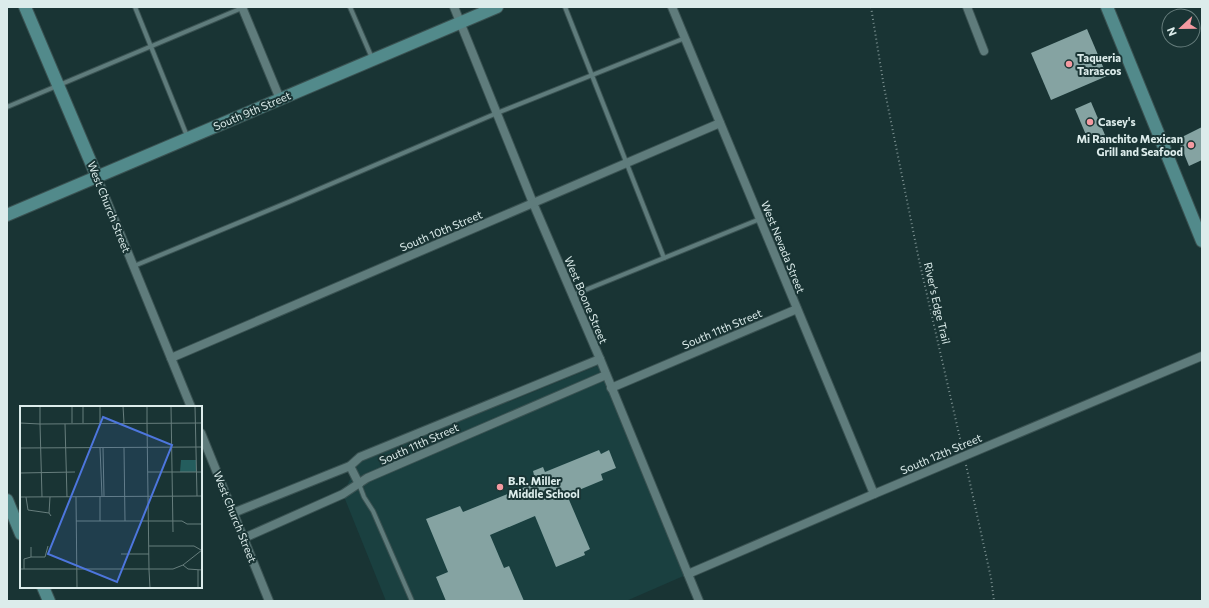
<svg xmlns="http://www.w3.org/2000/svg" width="1209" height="608" viewBox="0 0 1209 608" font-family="Commissioner,sans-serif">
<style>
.built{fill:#1a4040}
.building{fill:#85a3a2}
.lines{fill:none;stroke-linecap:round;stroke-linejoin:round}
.lane-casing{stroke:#3a5252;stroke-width:6}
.street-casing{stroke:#3a5252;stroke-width:10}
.secondary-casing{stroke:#3a5252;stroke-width:14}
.path{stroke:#7a8f8f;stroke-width:2;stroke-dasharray:1 3;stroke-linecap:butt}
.lane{stroke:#5f7c7c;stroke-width:4}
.street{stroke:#5f7c7c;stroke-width:8}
.secondary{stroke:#528a8b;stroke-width:12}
.poi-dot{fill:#f49aa1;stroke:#193434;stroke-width:1.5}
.labels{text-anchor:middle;stroke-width:4;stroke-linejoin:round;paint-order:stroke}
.poi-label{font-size:11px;font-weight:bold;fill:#dceceb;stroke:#193434;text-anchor:start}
.street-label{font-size:11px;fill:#dceceb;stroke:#193434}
.inset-road{fill:none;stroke:#677e7d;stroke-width:1}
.view{fill:#4d76dd;fill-opacity:0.15;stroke:#4d76dd;stroke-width:2}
.inset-edge{fill:none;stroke:#dceceb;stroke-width:2}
</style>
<rect width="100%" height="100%" fill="#193434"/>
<polygon class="built" points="602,364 688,574 626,601 386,601 343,494 358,463"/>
<g class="building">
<polygon points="1087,29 1107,76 1051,100 1031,53"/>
<polygon points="1091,102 1105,135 1089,142 1075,109"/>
<polygon points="1202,127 1202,160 1189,166 1178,139"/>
<polygon points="599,450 601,454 609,450 616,468 601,474 603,480 567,495 590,549 584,552 585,555 556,567 535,516 490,535 504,568 509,566 524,601 446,601 436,577 448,572 426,519 460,506 463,512 525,487 524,484 532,481 531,477 534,475 533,471 543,467 545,472"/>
</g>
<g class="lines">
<g class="lane-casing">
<g id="lane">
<polyline points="135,7 187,136"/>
<polyline points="350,7 372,58"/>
<polyline points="565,7 664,258"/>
<polyline points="7,107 242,8"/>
<polyline points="134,266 291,201 497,113 685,38"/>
<polyline points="573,295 760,219"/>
<polyline points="359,484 364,497 373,511 412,601"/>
</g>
</g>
<g class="street-casing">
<g id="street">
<polyline points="242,7 280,99"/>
<polyline points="454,7 533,203 600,359 699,601"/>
<polyline points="672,7 874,494"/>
<polyline points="967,7 984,51"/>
<polyline points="97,177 191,407"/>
<polyline points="171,358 720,123"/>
<polyline points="611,388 797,309"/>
<polyline points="201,433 269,601"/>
<polyline points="350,466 359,484"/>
<polyline points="233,513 350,466 360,457 600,359"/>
<polyline points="244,538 343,494 367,478 606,375"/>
<polyline points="688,574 874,494 1202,356"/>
</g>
</g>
<g class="secondary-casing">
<g id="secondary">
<polyline points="25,7 97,177"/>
<polyline points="1107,7 1202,241"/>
<polyline points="7,215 497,7"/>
<polyline points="7,500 21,534"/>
<polyline points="43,587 49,601"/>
</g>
</g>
<g class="path">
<polyline points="871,7 884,87 919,260 962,447"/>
<polyline points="966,465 991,578 994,601"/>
</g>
<use href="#lane" class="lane"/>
<use href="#street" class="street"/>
<use href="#secondary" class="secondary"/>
</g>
<g class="poi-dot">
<circle cx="1069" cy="64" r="4"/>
<circle cx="1090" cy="122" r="4"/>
<circle cx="1191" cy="145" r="4"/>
<circle cx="500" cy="487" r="4"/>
</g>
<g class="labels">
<g class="poi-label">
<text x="1077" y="62">Taqueria<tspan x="1077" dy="13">Tarascos</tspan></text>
<text x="1098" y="126">Casey's</text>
<text x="1183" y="143" text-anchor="end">Mi Ranchito Mexican<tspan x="1183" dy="13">Grill and Seafood</tspan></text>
<text x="508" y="485">B.R. Miller<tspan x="508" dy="13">Middle School</tspan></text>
</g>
<g class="street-label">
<text transform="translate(252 111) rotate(-23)" y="4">South 9th Street</text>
<text transform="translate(109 207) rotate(68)" y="4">West Church Street</text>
<text transform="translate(441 231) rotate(-23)" y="4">South 10th Street</text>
<text transform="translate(783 247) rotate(68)" y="4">West Nevada Street</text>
<text transform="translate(586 300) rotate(67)" y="4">West Boone Street</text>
<text transform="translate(937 303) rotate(77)" y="4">River's Edge Trail</text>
<text transform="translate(722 329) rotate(-23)" y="4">South 11th Street</text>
<text transform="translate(419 444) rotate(-24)" y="4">South 11th Street</text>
<text transform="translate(941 454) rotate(-23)" y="4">South 12th Street</text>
<text transform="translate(235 517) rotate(68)" y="4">West Church Street</text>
</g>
</g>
<g transform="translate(20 406)">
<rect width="182" height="182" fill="#193434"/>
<path d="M161 54H176V66H160Z" fill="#245d5d"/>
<path class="inset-road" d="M20 0V18L182 17M52 0V17M63 0V17M80 0V17M103 0 104 17M127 0V17M151 0 153 126M175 0 177 90M0 17 20 18 22 91M127 17 129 164M45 18 47 91M0 42 182 41M80 42 82 90M83 42 84 90M104 42 105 115M128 66H182M0 67 55 66M80 90V115M0 91 182 90M6 91 8 104 29 107 31 110M56 91 57 182M29 107 30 91M56 115H162L167 118H182M129 140H174L181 144M101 148H129M11 151H25L28 140M163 159 168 163 182 164M0 163H153L163 159 182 144M4 163V153L11 151V141M129 164 130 182M178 164V182"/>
<path class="view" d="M83 11 152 39 97 176 28 148Z"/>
<rect width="182" height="182" class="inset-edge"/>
</g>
<rect width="1209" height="608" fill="none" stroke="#dceceb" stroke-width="16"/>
<g transform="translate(1181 28) rotate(248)"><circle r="19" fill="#193434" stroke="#677e7d"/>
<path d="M0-3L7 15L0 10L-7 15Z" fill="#f49aa1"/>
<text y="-6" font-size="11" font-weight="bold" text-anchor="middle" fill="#dceceb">N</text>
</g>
</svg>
